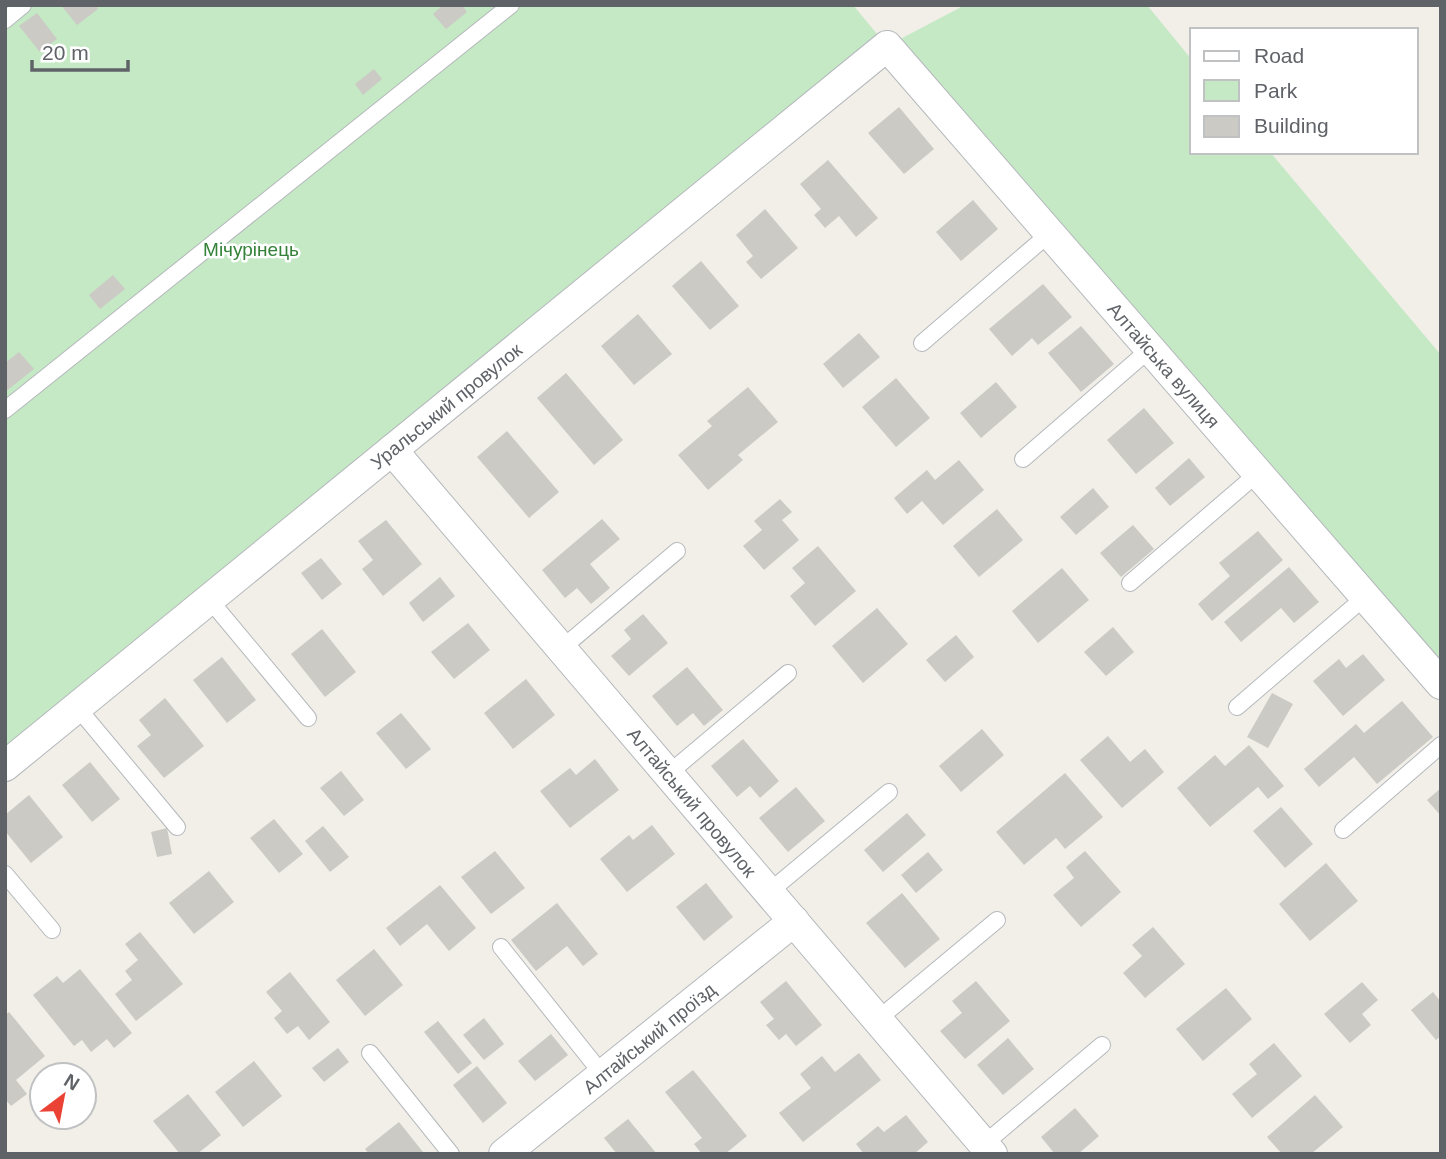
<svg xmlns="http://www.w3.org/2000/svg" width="1446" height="1159" viewBox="0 0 1446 1159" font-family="Arial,sans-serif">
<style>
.green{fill:#c5e8c5}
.building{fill:#cccac5}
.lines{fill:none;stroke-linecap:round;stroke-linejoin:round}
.service-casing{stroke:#b5b8bc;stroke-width:18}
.minor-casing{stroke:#b5b8bc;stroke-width:32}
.service{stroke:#fff;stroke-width:16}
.minor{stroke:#fff;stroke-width:30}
.labels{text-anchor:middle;stroke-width:5;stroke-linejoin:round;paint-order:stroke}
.park-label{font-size:19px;fill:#348238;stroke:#fff}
.street-label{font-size:19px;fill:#5f6368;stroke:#fff}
</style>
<rect width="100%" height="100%" fill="#f1efe8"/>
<polygon class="green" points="5,5 853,5 887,46 965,5 1147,5 1192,60 1192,152 1270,152 1441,355 1441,684 886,46 5,766"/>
<g class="building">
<polygon points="61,5 96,5 98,9 77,25"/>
<polygon points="443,5 462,5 467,12 446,29 433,14"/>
<polygon points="37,13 57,39 40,52 19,26"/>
<polygon points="374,69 382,79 363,95 355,84"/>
<polygon points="899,107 934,149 904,174 868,133"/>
<polygon points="828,160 878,218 856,237 839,216 825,228 814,215 821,209 800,184"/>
<polygon points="973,200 998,229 961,261 936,232"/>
<polygon points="765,209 798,248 761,279 746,262 753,256 736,235"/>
<polygon points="701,261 739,306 710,330 672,286"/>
<polygon points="113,275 125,289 100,309 89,295"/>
<polygon points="1043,284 1072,317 1038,345 1032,338 1012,356 989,329"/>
<polygon points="638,314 672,354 634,385 601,346"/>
<polygon points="1081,326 1114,364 1081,392 1048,353"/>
<polygon points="859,333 880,357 843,388 823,364"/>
<polygon points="19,352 34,369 5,392 5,363"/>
<polygon points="566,373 623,440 594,465 537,398"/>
<polygon points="896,378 930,418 896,447 862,407"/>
<polygon points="996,382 1017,407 981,438 960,413"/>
<polygon points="748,387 778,422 738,455 743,460 708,490 678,455 712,426 707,421"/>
<polygon points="1144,408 1174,443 1136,474 1107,440"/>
<polygon points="507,431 559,492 529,518 477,457"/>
<polygon points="1189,458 1205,477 1170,506 1155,488"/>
<polygon points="959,460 984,490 943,525 922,501 907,514 894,498 927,470 935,480"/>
<polygon points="1093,488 1109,507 1076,535 1060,517"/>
<polygon points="780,499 792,512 782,520 799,540 764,570 743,546 762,530 754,521"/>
<polygon points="997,509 1023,540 979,577 953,546"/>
<polygon points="602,519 620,539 590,564 610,588 591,604 577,588 565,598 542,570"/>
<polygon points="386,520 422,564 383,596 362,569 373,560 358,541"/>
<polygon points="1133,525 1154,549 1121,577 1100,553"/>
<polygon points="1258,531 1283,560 1212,621 1198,604 1230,576 1219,563"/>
<polygon points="818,546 856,591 815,626 790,596 805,583 792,568"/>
<polygon points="321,558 342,584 322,600 301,573"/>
<polygon points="1289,567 1319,602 1294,623 1281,608 1241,642 1224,622"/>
<polygon points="1062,568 1089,600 1038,643 1012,611"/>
<polygon points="440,577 455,596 423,622 409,603"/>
<polygon points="877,608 908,644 863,683 832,646"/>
<polygon points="643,614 668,643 629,676 611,656 631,639 624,630"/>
<polygon points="468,623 490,650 454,679 431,652"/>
<polygon points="1113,627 1134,652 1106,676 1084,652"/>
<polygon points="322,629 356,672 325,697 291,654"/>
<polygon points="956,635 974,657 945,682 926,660"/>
<polygon points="1363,654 1385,680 1343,716 1313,681 1339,659 1346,668"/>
<polygon points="222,657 256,700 227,723 193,680"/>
<polygon points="687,667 723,710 704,726 693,713 677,726 652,696"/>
<polygon points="526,679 555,715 513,749 484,713"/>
<polygon points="1272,693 1293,704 1268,748 1247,737"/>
<polygon points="165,698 204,746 164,778 137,746 151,735 139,720"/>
<polygon points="1402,701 1433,737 1377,784 1354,757 1319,787 1304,769 1356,724 1364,733"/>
<polygon points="401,713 431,749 406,769 376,733"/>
<polygon points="982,729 1004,755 961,792 939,766"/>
<polygon points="1108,736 1130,762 1145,749 1164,772 1122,808 1080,760"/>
<polygon points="743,739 779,781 760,798 750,786 737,797 711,766"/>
<polygon points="1249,745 1284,786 1268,799 1258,787 1210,827 1177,788 1215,755 1225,766"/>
<polygon points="595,759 619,790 570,828 540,791 570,768 576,775"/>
<polygon points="90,762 120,799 92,822 62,785"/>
<polygon points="341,771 364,800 344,816 320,788"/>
<polygon points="1065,773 1103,817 1065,849 1056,838 1024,865 996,832"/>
<polygon points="796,787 825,821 788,852 759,818"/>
<polygon points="1441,788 1441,816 1427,800"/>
<polygon points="29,795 63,837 31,863 5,831 5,815"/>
<polygon points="1281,807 1313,844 1285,868 1253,831"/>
<polygon points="907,813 926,835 883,872 864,850"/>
<polygon points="274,819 303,854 279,873 250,838"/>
<polygon points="652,825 675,854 627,892 600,859 629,835 633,840"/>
<polygon points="323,826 349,857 330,872 305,841"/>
<polygon points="167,828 172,854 157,857 151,832"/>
<polygon points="495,851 525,888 491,914 461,877"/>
<polygon points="1085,851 1121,892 1081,927 1053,895 1074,878 1066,867"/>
<polygon points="928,852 943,870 916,893 901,875"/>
<polygon points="1326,863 1358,901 1310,941 1279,904"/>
<polygon points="209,871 234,902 194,934 169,903"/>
<polygon points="706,883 733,917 704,941 676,907"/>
<polygon points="440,885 476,928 449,951 427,924 400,946 386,928"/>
<polygon points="902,893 940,939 905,968 866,923"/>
<polygon points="557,903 598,954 583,966 567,946 536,971 511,940"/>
<polygon points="1153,927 1185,964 1145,998 1123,973 1142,956 1132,945"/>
<polygon points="140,932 183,984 136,1021 115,994 132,980 125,971 138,960 125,944"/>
<polygon points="374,949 403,985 365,1016 336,980"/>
<polygon points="80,969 132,1033 114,1048 107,1039 91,1052 82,1040 74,1046 33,995 57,976 63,983"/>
<polygon points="290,972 330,1022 309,1040 298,1026 287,1034 274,1018 282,1011 266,992"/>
<polygon points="786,981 822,1025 796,1046 786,1034 779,1040 766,1025 774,1019 760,1002"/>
<polygon points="976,981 1010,1021 965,1059 940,1031 962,1013 952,1001"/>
<polygon points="1362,982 1378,1000 1362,1014 1371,1025 1350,1043 1324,1014"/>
<polygon points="1226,988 1252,1019 1203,1061 1176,1029"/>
<polygon points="1433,992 1441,1002 1441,1036 1436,1040 1411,1010"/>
<polygon points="9,1012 45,1056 16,1080 27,1094 11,1106 5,1099 5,1015"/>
<polygon points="484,1018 504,1044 484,1060 463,1035"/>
<polygon points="438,1021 472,1063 458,1074 424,1032"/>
<polygon points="551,1034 568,1055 535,1081 518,1061"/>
<polygon points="1008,1038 1034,1069 1003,1095 977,1065"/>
<polygon points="1274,1043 1302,1076 1252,1118 1232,1094 1257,1074 1249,1064"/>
<polygon points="338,1048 349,1062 324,1082 312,1068"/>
<polygon points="859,1053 881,1080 803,1142 779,1113 811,1088 800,1074 822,1056 835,1072"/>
<polygon points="254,1061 282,1096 243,1127 215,1092"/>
<polygon points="477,1066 507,1103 483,1123 453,1085"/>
<polygon points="693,1070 747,1136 725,1154 702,1154 694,1144 702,1138 665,1092"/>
<polygon points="188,1094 221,1135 197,1154 180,1154 153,1121"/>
<polygon points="1315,1095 1343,1127 1311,1154 1282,1154 1267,1137"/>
<polygon points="1075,1108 1099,1136 1078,1154 1055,1154 1041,1137"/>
<polygon points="906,1115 928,1142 914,1154 864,1154 856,1144 878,1126 884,1132"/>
<polygon points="628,1119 657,1154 617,1154 604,1138"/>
<polygon points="399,1122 423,1152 420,1154 369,1154 365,1149"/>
</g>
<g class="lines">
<g class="service-casing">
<g id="service">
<polyline points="5,20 23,5"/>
<polyline points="922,343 1050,233"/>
<polyline points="5,410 511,5"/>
<polyline points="1023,459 1150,349"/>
<polyline points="1130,583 1258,473"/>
<polyline points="209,599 308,718"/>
<polyline points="561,649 677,551"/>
<polyline points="77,707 177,827"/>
<polyline points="1237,707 1365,597"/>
<polyline points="668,774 788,673"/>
<polyline points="1343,830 1441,745"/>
<polyline points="5,874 52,930"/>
<polyline points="769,892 889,792"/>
<polyline points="501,947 603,1075"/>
<polyline points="877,1020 997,920"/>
<polyline points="370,1053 451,1154"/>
<polyline points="984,1144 1102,1045"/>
</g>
</g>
<g class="minor-casing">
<g id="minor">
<polyline points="392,450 992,1154"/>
<polyline points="5,766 887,46 1441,684"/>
<polyline points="504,1154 794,921"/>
</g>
</g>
<use href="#service" class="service"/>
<use href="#minor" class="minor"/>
</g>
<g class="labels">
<g class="park-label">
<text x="251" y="256">Мічурінець</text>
</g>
<g class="street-label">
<text transform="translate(1164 365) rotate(49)" y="7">Алтайська вулиця</text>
<text transform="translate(446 406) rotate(-39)" y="7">Уральський провулок</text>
<text transform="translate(692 802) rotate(50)" y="7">Алтайський провулок</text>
<text transform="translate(649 1038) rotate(-39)" y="7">Алтайський проїзд</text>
</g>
</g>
<rect width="1446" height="1159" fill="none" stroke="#5f6368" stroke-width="14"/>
<rect x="1190" y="28" width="228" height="126" fill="#ffffff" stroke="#bfc1c3" stroke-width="2"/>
<rect x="1204" y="51" width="35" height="10" fill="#ffffff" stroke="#bfc1c3" stroke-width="2"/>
<text x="1254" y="63" font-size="21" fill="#5f6368">Road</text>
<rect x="1204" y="80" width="35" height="21" fill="#c5e8c5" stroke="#bfc1c3" stroke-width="2"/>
<text x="1254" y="98" font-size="21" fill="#5f6368">Park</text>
<rect x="1204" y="116" width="35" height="21" fill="#cccac5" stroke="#bfc1c3" stroke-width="2"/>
<text x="1254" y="133" font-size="21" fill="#5f6368">Building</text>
<g transform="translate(63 1096) rotate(32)"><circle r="33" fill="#ffffff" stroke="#bfc1c3" stroke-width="2"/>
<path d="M0-5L12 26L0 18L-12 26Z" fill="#ea4335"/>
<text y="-10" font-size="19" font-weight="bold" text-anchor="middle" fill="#5f6368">N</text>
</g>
<path d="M32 60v10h96v-10" fill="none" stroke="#5f6368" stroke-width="3.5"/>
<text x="42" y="60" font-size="21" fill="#5f6368" stroke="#ffffff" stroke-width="5" paint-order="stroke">20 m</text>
</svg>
